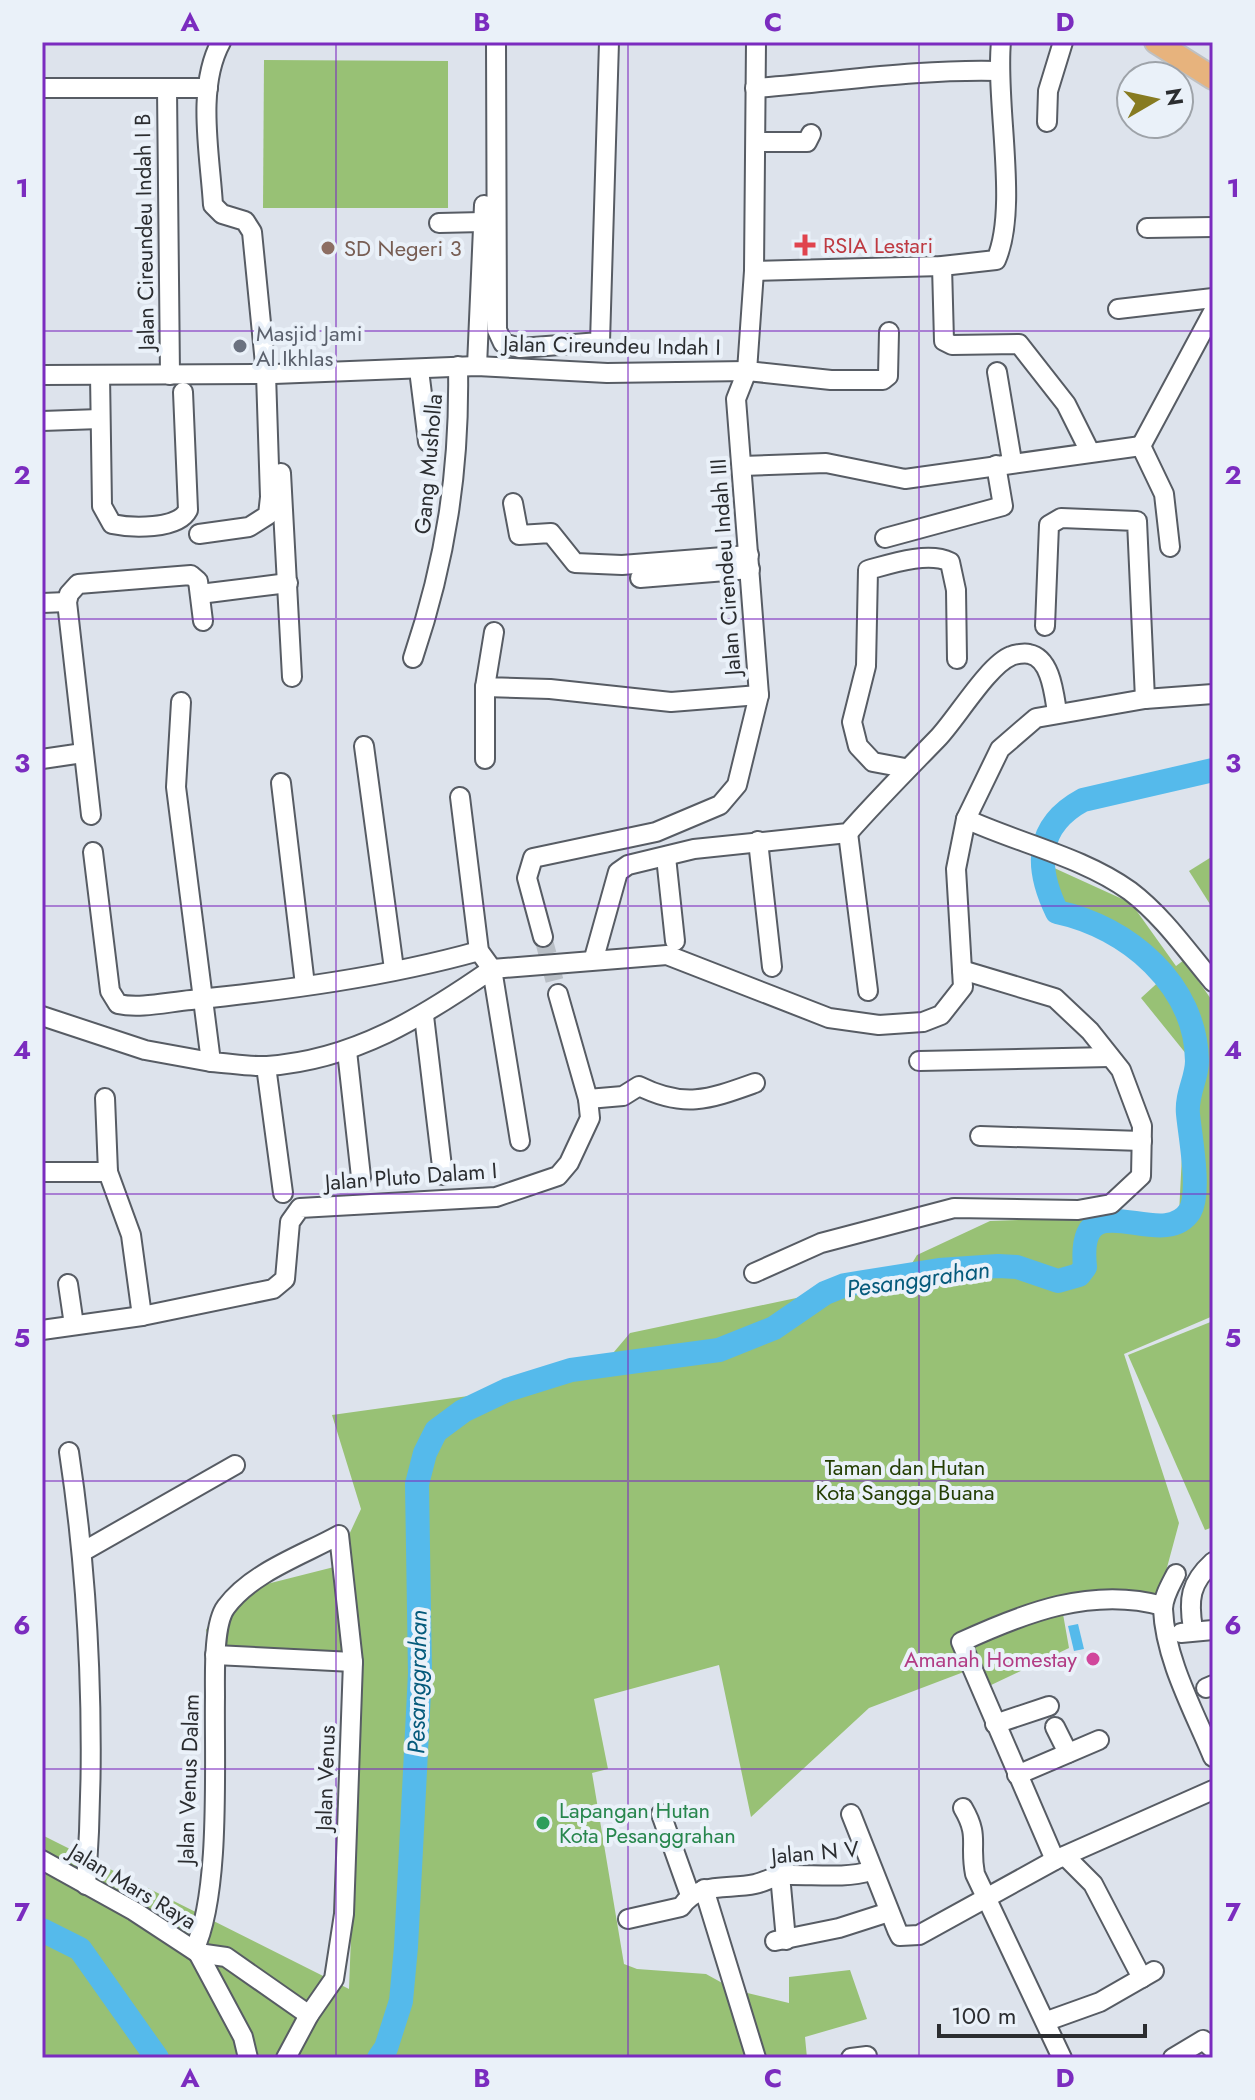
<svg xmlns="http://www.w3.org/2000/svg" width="1255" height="2100" viewBox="0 0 1255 2100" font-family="Jost,sans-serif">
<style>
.green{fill:#98c175}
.water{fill:#55baeb}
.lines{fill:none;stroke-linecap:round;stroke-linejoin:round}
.river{stroke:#55baeb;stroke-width:24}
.minor-tunnel{stroke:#b9bfc6;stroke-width:18;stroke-dasharray:18 9;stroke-linecap:butt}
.minor-casing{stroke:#575c64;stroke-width:22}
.major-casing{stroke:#bfc0c1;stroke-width:26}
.minor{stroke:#fff;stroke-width:18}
.major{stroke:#e7b37d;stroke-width:22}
.grid{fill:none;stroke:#7b2cbf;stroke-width:2;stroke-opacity:0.55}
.health-dot{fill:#e0444e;stroke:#eaf1f9;stroke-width:3}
.education-dot{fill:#8d6e63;stroke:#eaf1f9;stroke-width:3}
.worship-dot{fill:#6b7280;stroke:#eaf1f9;stroke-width:3}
.hotel-dot{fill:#d1479c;stroke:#eaf1f9;stroke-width:3}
.leisure-dot{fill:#2e9e5b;stroke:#eaf1f9;stroke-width:3}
.labels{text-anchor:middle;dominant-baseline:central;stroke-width:8;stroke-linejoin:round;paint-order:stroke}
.street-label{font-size:22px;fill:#2b2d30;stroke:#eaf1f9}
.health-label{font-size:22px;fill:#be3a42;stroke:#eaf1f9;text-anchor:start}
.education-label{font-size:22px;fill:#785e54;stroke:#eaf1f9;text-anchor:start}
.worship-label{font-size:22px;fill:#5b616d;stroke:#eaf1f9;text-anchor:start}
.park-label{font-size:22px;fill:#243e03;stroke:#eaf1f9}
.hotel-label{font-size:22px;fill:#b23c85;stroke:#eaf1f9;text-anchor:end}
.leisure-label{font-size:22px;fill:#27864d;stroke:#eaf1f9;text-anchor:start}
.water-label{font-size:24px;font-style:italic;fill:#055a7b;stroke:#eaf1f9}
.neatline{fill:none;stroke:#7b2cbf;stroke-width:3}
.grid-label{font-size:26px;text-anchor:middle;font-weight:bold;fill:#7b2cbf}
</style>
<rect width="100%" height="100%" fill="#dde3ec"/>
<g class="green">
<path d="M264,60L448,61V208H263Z"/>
<path d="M1213,856V909L1189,871Z"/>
<path d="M1041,862L1131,903L1176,966L1184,960L1213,1002V1316L1124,1354L1179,1523L1155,1612L1119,1606L1063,1614L1069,1648L989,1686L969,1670L869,1708L751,1817L719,1665L594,1699L608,1769L592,1773L624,1964L637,1969L706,1974L735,1990L789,2003V1977L850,1970L867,2019L805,2037L807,2058H42V1835L349,1989L361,1673L214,1663L206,1630L224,1595L334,1567L361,1509L332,1415L504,1391L571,1370L603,1365L630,1333L905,1275L917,1255L990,1221L1179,1214L1187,1055L1141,998L1165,976C1139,945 1097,920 1057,912L1045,887Z"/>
<path d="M1213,1321V1527L1205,1530L1128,1355Z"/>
</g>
<path class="water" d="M1078,1624L1084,1649L1074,1651L1068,1626Z"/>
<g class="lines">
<g class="river">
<path d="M42,1930L80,1949L157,2058"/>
<path d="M379,2058L386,2048L401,2001L406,1947L420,1673L417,1484L425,1453L436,1431L463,1411L507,1390L571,1370L719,1350L774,1328L825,1293L845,1285L939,1270L998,1266L1017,1267L1058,1281L1079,1275L1085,1267C1076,1176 1162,1255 1190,1211C1201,1192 1190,1136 1188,1114C1186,1094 1197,1079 1197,1061C1196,985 1128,927 1057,912C1035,867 1035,826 1083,800L1213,770"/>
</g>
<path class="minor-tunnel" d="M543,937L558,994"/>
<g class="minor-casing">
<g id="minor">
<path d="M496,42L497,330L503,343L520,348L600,342L609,42"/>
<path d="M42,88H208"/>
<path d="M755,88C836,82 917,69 998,71"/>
<path d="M167,89L170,375"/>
<path d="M1047,122L1048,91L1063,42"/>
<path d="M756,142H807L811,134"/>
<path d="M439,223L483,222"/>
<path d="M1147,228L1213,227"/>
<path d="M942,266L944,341L952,345L1019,344L1066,404L1090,452"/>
<path d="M754,271L942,266L996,260C1019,208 995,103 1001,42"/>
<path d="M1118,309L1213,298"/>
<path d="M477,366L484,205"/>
<path d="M419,370L428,442"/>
<path d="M997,372L1012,461"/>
<path d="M42,375L274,374L477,366L607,373L747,371L831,380H883L888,376L889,332"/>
<path d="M100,375L102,506L112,524C131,528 178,530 188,510L183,392"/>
<path d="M42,421L100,419"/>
<path d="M1141,446L1213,312"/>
<path d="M1141,446L1164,494L1170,547"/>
<path d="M742,466L826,463L905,479L1141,446"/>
<path d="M281,473L292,677"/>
<path d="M513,503L519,535L551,533L575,563L622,565L749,555"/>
<path d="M199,534L249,527L268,515L270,497L266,374L252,232L245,221L222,214L213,205C210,154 196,88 221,42"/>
<path d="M885,538L1003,506L996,465"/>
<path d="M640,578L750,569"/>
<path d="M200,594L288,583"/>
<path d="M42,603L67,602"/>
<path d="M1045,626L1049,525L1061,518L1137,521L1145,699"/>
<path d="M494,632L485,687L550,689L671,702L759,695"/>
<path d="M413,658C446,560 460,469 458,366"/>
<path d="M1213,694L1145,699L1036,718L1000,749L966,819C1018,843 1083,857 1130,891C1163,916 1187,951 1213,982"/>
<path d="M181,702L176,787L211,1062C229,1063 249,1067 267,1066C354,1060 423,1017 492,969L520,1141"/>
<path d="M364,746L394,969"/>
<path d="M42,759L83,753"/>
<path d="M485,759V687"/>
<path d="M905,768L873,762L858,746L852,722L866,666L868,570C890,564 928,551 950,562L956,590L957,659"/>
<path d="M281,783L305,985"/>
<path d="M460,797L479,951L492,969L667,955L829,1018L879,1025L923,1022L941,1015L963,987L956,869L966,819"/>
<path d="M91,815L67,602L69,594L78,584L191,575L198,581L203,621"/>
<path d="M848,833L868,991"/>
<path d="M758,841L772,967"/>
<path d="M93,852L110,991L118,1004C140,1009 168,1002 191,1000C287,990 386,977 479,951"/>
<path d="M666,857L675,941"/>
<path d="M543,937L527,878L533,858L656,832L720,805L737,785L759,695L736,399L747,371L754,271L756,42"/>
<path d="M594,958L618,872L628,865L694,849L848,833C877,800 907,770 937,739C955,721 988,665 1011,656C1015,654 1025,653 1029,654C1051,658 1054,694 1057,712"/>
<path d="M42,1016L145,1050L211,1062"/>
<path d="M424,1016L443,1175"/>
<path d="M347,1051L361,1177"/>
<path d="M919,1061L1110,1057"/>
<path d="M266,1066L283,1193"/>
<path d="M105,1098L108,1172L131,1235L142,1316"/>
<path d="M588,1099L623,1096L639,1086C685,1109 710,1099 755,1083"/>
<path d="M980,1136L1142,1141"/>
<path d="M42,1172H108"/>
<path d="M754,1273L821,1243L954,1208L1078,1210L1111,1204L1141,1176L1142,1126L1121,1070L1090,1031L1055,998L962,970"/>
<path d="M68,1284L74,1325"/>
<path d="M42,1330L142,1316L273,1289L285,1279L290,1222L300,1208L496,1197L558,1176L569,1163L590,1118L588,1099L558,994"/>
<path d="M69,1452C90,1590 96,1744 86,1885"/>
<path d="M84,1551L235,1465"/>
<path d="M1176,1574C1171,1584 1163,1597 1163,1609C1165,1659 1194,1711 1213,1757"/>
<path d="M1193,1629C1188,1599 1190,1583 1213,1562"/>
<path d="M1181,1633L1213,1630"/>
<path d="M215,1655L353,1662"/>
<path d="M1206,1688L1213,1685"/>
<path d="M995,1724L1049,1706"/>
<path d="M1055,1727L1068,1753"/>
<path d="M1017,1775L1099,1740"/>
<path d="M963,1808C980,1837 969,1843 975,1874L1062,2058"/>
<path d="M661,1814L690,1895"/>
<path d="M851,1814L897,1930L900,1936L919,1935L1055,1860L1213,1790"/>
<path d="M1065,1856L1093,1884L1142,1978"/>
<path d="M42,1860L134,1911L198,1953L226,1957L309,2015"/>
<path d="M1055,1860L961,1642C1024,1613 1092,1586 1163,1606"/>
<path d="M780,1875L786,1940"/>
<path d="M704,1889L756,2058"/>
<path d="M628,1919L681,1907C699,1881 727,1890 755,1884C765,1882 774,1876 784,1875C813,1874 843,1879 871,1871"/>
<path d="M775,1941L839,1928L889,1912"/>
<path d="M194,1950C221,1894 214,1763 215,1697C215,1675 213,1624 226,1607C252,1572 303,1555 339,1535L353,1662L344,1914L334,1979L309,2015L286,2058"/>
<path d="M198,1953L243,2037L248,2058"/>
<path d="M1047,2021L1100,2002L1154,1971"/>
<path d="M851,2058L867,2056"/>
<path d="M1173,2058L1203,2040L1213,2049"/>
</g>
</g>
<g class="major-casing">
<path id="major" d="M1156,42L1213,78"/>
</g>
<use href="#minor" class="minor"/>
<use href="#major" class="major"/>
</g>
<path class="grid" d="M336,42V2058M628,42V2058M919,42V2058M42,331H1213M42,619H1213M42,906H1213M42,1194H1213M42,1481H1213M42,1769H1213"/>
<path class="health-dot" d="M801 233h8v8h8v8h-8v8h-8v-8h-8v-8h8z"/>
<circle class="education-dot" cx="328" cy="248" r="8"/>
<circle class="worship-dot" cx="240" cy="346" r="8"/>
<circle class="hotel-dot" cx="1093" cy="1659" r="8"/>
<circle class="leisure-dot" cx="543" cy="1823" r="8"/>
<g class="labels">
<g class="street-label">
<text transform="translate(144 232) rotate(-91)">Jalan Cireundeu Indah I B</text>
<text transform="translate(612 345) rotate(1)">Jalan Cireundeu Indah I</text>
<text transform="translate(428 464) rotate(-85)">Gang Musholla</text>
<text transform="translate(725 567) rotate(-94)">Jalan Cirendeu Indah III</text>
<text transform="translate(411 1176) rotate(-4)">Jalan Pluto Dalam I</text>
<text transform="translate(325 1778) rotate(-88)">Jalan Venus</text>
<text transform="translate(188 1779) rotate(-88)">Jalan Venus Dalam</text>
<text transform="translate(815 1852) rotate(-5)">Jalan N V</text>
<text transform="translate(133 1886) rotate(31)">Jalan Mars Raya</text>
</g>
<g class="health-label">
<text x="823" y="245">RSIA Lestari</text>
</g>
<g class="education-label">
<text x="344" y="248">SD Negeri 3</text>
</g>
<g class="worship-label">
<text x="256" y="333">Masjid Jami<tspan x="256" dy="25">Al Ikhlas</tspan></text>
</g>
<g class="park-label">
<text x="905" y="1467">Taman dan Hutan<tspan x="905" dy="25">Kota Sangga Buana</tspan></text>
</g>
<g class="hotel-label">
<text x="1077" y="1659">Amanah Homestay</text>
</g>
<g class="leisure-label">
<text x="559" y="1810">Lapangan Hutan<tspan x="559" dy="25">Kota Pesanggrahan</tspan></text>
</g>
<g class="water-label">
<text transform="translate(918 1279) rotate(-8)">Pesanggrahan</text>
<text transform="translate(417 1682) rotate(-89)">Pesanggrahan</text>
</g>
</g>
<rect width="1255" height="2100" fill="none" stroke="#eaf1f9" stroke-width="88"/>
<g transform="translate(1155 100) rotate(81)"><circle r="38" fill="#eaf1f9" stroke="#9ea3a9" stroke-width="2"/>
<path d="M0-6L14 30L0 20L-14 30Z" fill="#877b21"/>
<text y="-12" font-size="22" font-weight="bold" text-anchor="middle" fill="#2b2d30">N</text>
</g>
<path d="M939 2024v12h206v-12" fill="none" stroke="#2b2d30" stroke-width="4"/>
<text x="951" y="2024" font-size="24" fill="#2b2d30" stroke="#eaf1f9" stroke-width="6" paint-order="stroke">100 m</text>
<rect x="44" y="44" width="1167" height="2012" class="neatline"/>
<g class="grid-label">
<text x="190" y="31">A</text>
<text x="482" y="31">B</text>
<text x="773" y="31">C</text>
<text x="1065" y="31">D</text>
<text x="22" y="197">1</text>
<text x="1233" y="197">1</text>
<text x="22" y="484">2</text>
<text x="1233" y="484">2</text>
<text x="22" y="772">3</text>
<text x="1233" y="772">3</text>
<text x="22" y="1059">4</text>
<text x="1233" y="1059">4</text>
<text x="22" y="1347">5</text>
<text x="1233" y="1347">5</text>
<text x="22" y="1634">6</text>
<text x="1233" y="1634">6</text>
<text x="22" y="1921">7</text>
<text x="1233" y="1921">7</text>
<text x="190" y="2087">A</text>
<text x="482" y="2087">B</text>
<text x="773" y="2087">C</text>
<text x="1065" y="2087">D</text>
</g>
</svg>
